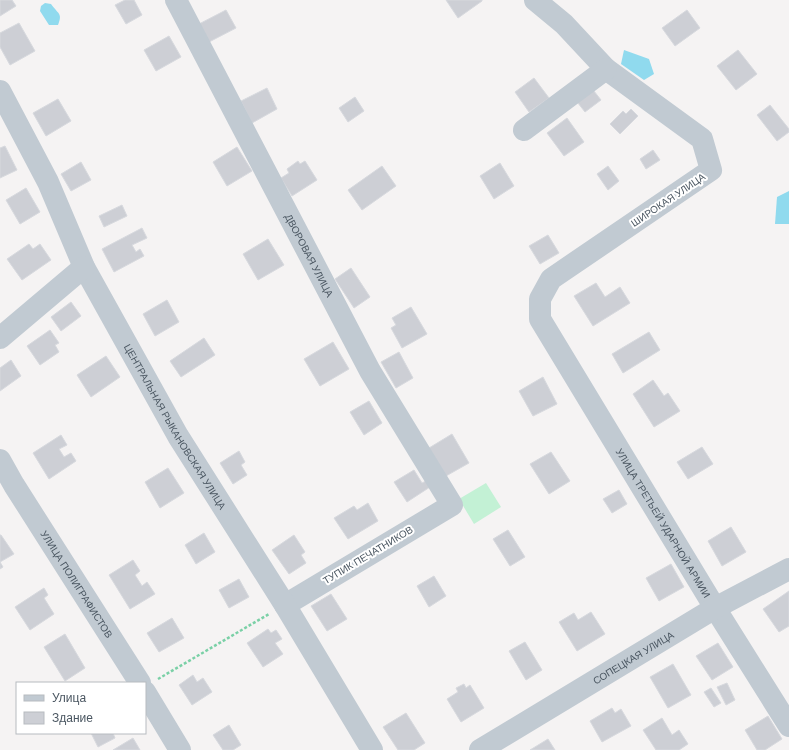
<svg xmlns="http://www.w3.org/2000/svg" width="789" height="750" viewBox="0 0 789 750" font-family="Helvetica,sans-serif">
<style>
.green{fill:#c3f1d5}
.water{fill:#90daee}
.building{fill:#cdcfd5;stroke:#d7d9de}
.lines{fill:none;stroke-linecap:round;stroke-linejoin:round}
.path{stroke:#7ad0a6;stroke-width:2.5;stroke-dasharray:3 2;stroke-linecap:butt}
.minor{stroke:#c1cad2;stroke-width:22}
.labels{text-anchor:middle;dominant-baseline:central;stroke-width:4;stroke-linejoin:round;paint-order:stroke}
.street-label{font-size:10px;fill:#4a5661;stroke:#fff}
</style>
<rect width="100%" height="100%" fill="#f5f3f3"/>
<path class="green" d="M486,483L501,507L474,524L459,499Z"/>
<g class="water">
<path d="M45,3L51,4C58,14 63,13 58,25H49L40,11L41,6Z"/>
<path d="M624,50L649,59L654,74L644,80L621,64Z"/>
<path d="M789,191V224H775L777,197Z"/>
</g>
<g class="building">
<path d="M0,0H12L16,6L0,16Z"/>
<path d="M125,0H134L142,15L126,24L115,5Z"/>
<path d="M446,0H482V1L458,18Z"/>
<path d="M226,10L236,28L209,42L199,24Z"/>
<path d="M687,10L700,28L675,46L662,28Z"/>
<path d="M19,23L35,51L10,65L0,47V33Z"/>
<path d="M169,36L181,57L156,71L144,50Z"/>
<path d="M738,50L757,74L736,90L717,66Z"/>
<path d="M534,78L549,98L529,112L515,92Z"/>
<path d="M590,86L601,100L585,112L574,98Z"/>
<path d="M267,88L277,109L252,123L241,101Z"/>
<path d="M355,97L364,111L348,122L339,108Z"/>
<path d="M58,99L71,121L46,136L33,113Z"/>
<path d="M770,105L789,129V132L777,141L757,115Z"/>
<path d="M631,109L638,116L620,134L610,124L623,111L626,114Z"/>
<path d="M567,118L584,142L564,156L547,133Z"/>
<path d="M5,146L17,170L0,178V148Z"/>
<path d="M237,147L252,171L227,186L213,162Z"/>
<path d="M653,150L660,160L646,169L640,159Z"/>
<path d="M298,161L300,164L305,161L317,180L292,196L281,178L289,173L287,169Z"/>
<path d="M81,162L91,180L71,191L61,174Z"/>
<path d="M500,163L514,186L494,199L480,176Z"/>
<path d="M382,166L396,186L362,210L348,190Z"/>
<path d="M608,166L619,181L608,190L597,174Z"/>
<path d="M26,188L40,212L20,224L6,200Z"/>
<path d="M122,205L127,216L104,227L99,216Z"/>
<path d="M142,228L147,238L132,245L136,252L140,249L144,256L114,272L102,249Z"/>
<path d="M548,235L559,253L540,264L529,246Z"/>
<path d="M268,239L284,265L258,280L243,254Z"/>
<path d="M29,244L33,249L40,244L51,260L22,280L7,259Z"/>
<path d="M351,268L370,297L354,308L335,279Z"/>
<path d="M596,283L605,297L620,287L630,303L593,326L574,296Z"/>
<path d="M167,300L179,322L155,336L143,314Z"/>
<path d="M71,302L81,316L61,331L51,317Z"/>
<path d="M411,307L427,334L402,348L391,328L396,325L392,318Z"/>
<path d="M50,330L59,343L55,345L59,352L40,365L27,346Z"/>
<path d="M649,332L660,350L623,373L612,354Z"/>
<path d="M204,338L215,355L181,377L170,361Z"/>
<path d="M333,342L349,369L320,386L304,359Z"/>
<path d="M399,352L413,378L396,388L381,362Z"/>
<path d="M106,356L120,377L91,397L77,375Z"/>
<path d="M11,360L21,376L0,391V368Z"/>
<path d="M543,377L557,404L533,416L519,391Z"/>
<path d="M653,380L664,396L668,393L680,411L654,427L633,394Z"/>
<path d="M369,401L382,423L364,435L350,412Z"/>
<path d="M452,434L469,463L446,476L429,448Z"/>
<path d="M61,435L67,445L59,449L64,457L71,453L76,461L49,479L33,453Z"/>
<path d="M702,447L713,464L688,479L677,462Z"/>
<path d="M239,451L245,462L241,465L247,475L233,484L220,463Z"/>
<path d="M551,452L570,481L549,494L530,464Z"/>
<path d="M168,468L184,493L160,508L145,482Z"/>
<path d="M414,470L422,483L426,481L430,487L407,502L394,482Z"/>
<path d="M619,490L627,504L612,513L603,499Z"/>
<path d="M368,503L378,521L348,539L334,518L354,506L357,510Z"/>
<path d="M731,527L746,552L722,566L708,541Z"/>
<path d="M508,530L525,557L510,566L493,539Z"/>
<path d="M204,533L215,552L196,564L185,545Z"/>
<path d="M0,535H1L14,554L0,562L3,567L0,569Z"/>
<path d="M294,535L305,552L301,555L306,563L289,574L272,550Z"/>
<path d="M133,560L140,571L135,575L142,586L147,582L155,594L130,609L109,575Z"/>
<path d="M671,564L684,587L659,601L646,578Z"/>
<path d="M434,576L446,596L429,607L417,586Z"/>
<path d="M239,579L249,597L229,608L219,590Z"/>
<path d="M44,588L48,595L44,598L54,614L30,630L15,607Z"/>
<path d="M789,591V626L779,632L763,609Z"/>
<path d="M331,594L347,619L327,631L311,606Z"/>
<path d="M591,612L605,634L577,651L559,622L574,613L578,620Z"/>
<path d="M172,618L184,638L159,652L147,633Z"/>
<path d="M268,629L271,633L276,630L282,639L275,643L283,654L263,667L247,643Z"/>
<path d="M65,634L85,668L65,681L44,647Z"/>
<path d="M525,642L542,670L526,680L509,651Z"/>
<path d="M718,643L733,667L712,680L696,656Z"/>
<path d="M673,664L691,695L668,708L650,677Z"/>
<path d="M193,675L197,682L203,678L212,692L192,705L179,685Z"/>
<path d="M727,683L735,700L726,705L717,687Z"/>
<path d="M464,684L466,688L470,685L484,708L461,722L447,699L458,692L456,688Z"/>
<path d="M711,688L721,703L714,707L704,692Z"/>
<path d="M612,708L615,713L621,709L631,726L602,742L590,721Z"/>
<path d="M406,713L425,743L414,750H398L383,727Z"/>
<path d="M768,716L782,739L765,750H757L745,730Z"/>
<path d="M662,718L672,735L679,730L688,744L679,750H656L643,730Z"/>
<path d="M229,725L241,745L233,750H223L213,735Z"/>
<path d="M91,733H113L115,738L98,747Z"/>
<path d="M133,738L140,750H113Z"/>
<path d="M548,739L555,750H530Z"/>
</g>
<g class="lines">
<path class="path" d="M158,679L269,614"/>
<g class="minor">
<path id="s1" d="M176,0L370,371L452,505L285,605"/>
<path id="s2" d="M535,0L564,24L606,69L702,139L711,170L551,279L540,299V319L715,608L789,726"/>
<path id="s3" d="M0,91L48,182L84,267L178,436L285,605L372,750"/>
<path d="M524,130L606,69"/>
<path d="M0,338L84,267"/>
<path id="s4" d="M0,460L14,485L140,683"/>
<path d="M145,692L180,750"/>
<path id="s5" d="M480,750L715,608L789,569"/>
</g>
</g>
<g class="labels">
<g class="street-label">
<text transform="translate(668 200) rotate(-34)">ШИРОКАЯ УЛИЦА</text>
<text stroke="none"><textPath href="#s1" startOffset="288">ДВОРОВАЯ УЛИЦА</textPath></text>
<text stroke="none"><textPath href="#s3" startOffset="379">ЦЕНТРАЛЬНАЯ РЫКАНОВСКАЯ УЛИЦА</textPath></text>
<text stroke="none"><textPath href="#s2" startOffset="725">УЛИЦА ТРЕТЬЕЙ УДАРНОЙ АРМИИ</textPath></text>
<text transform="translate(368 555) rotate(-31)">ТУПИК ПЕЧАТНИКОВ</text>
<text stroke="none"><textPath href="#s4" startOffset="146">УЛИЦА ПОЛИГРАФИСТОВ</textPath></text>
<text stroke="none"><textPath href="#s5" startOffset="179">СОПЕЦКАЯ УЛИЦА</textPath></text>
</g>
</g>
<rect x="16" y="682" width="130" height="52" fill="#ffffff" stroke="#b7bbc0"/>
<rect x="24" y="695" width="20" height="6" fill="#c1cad2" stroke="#b7bbc0"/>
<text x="52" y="702" font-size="12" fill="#4a5661">Улица</text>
<rect x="24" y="712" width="20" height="12" fill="#cdcfd5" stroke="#b7bbc0"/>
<text x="52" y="722" font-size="12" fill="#4a5661">Здание</text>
</svg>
